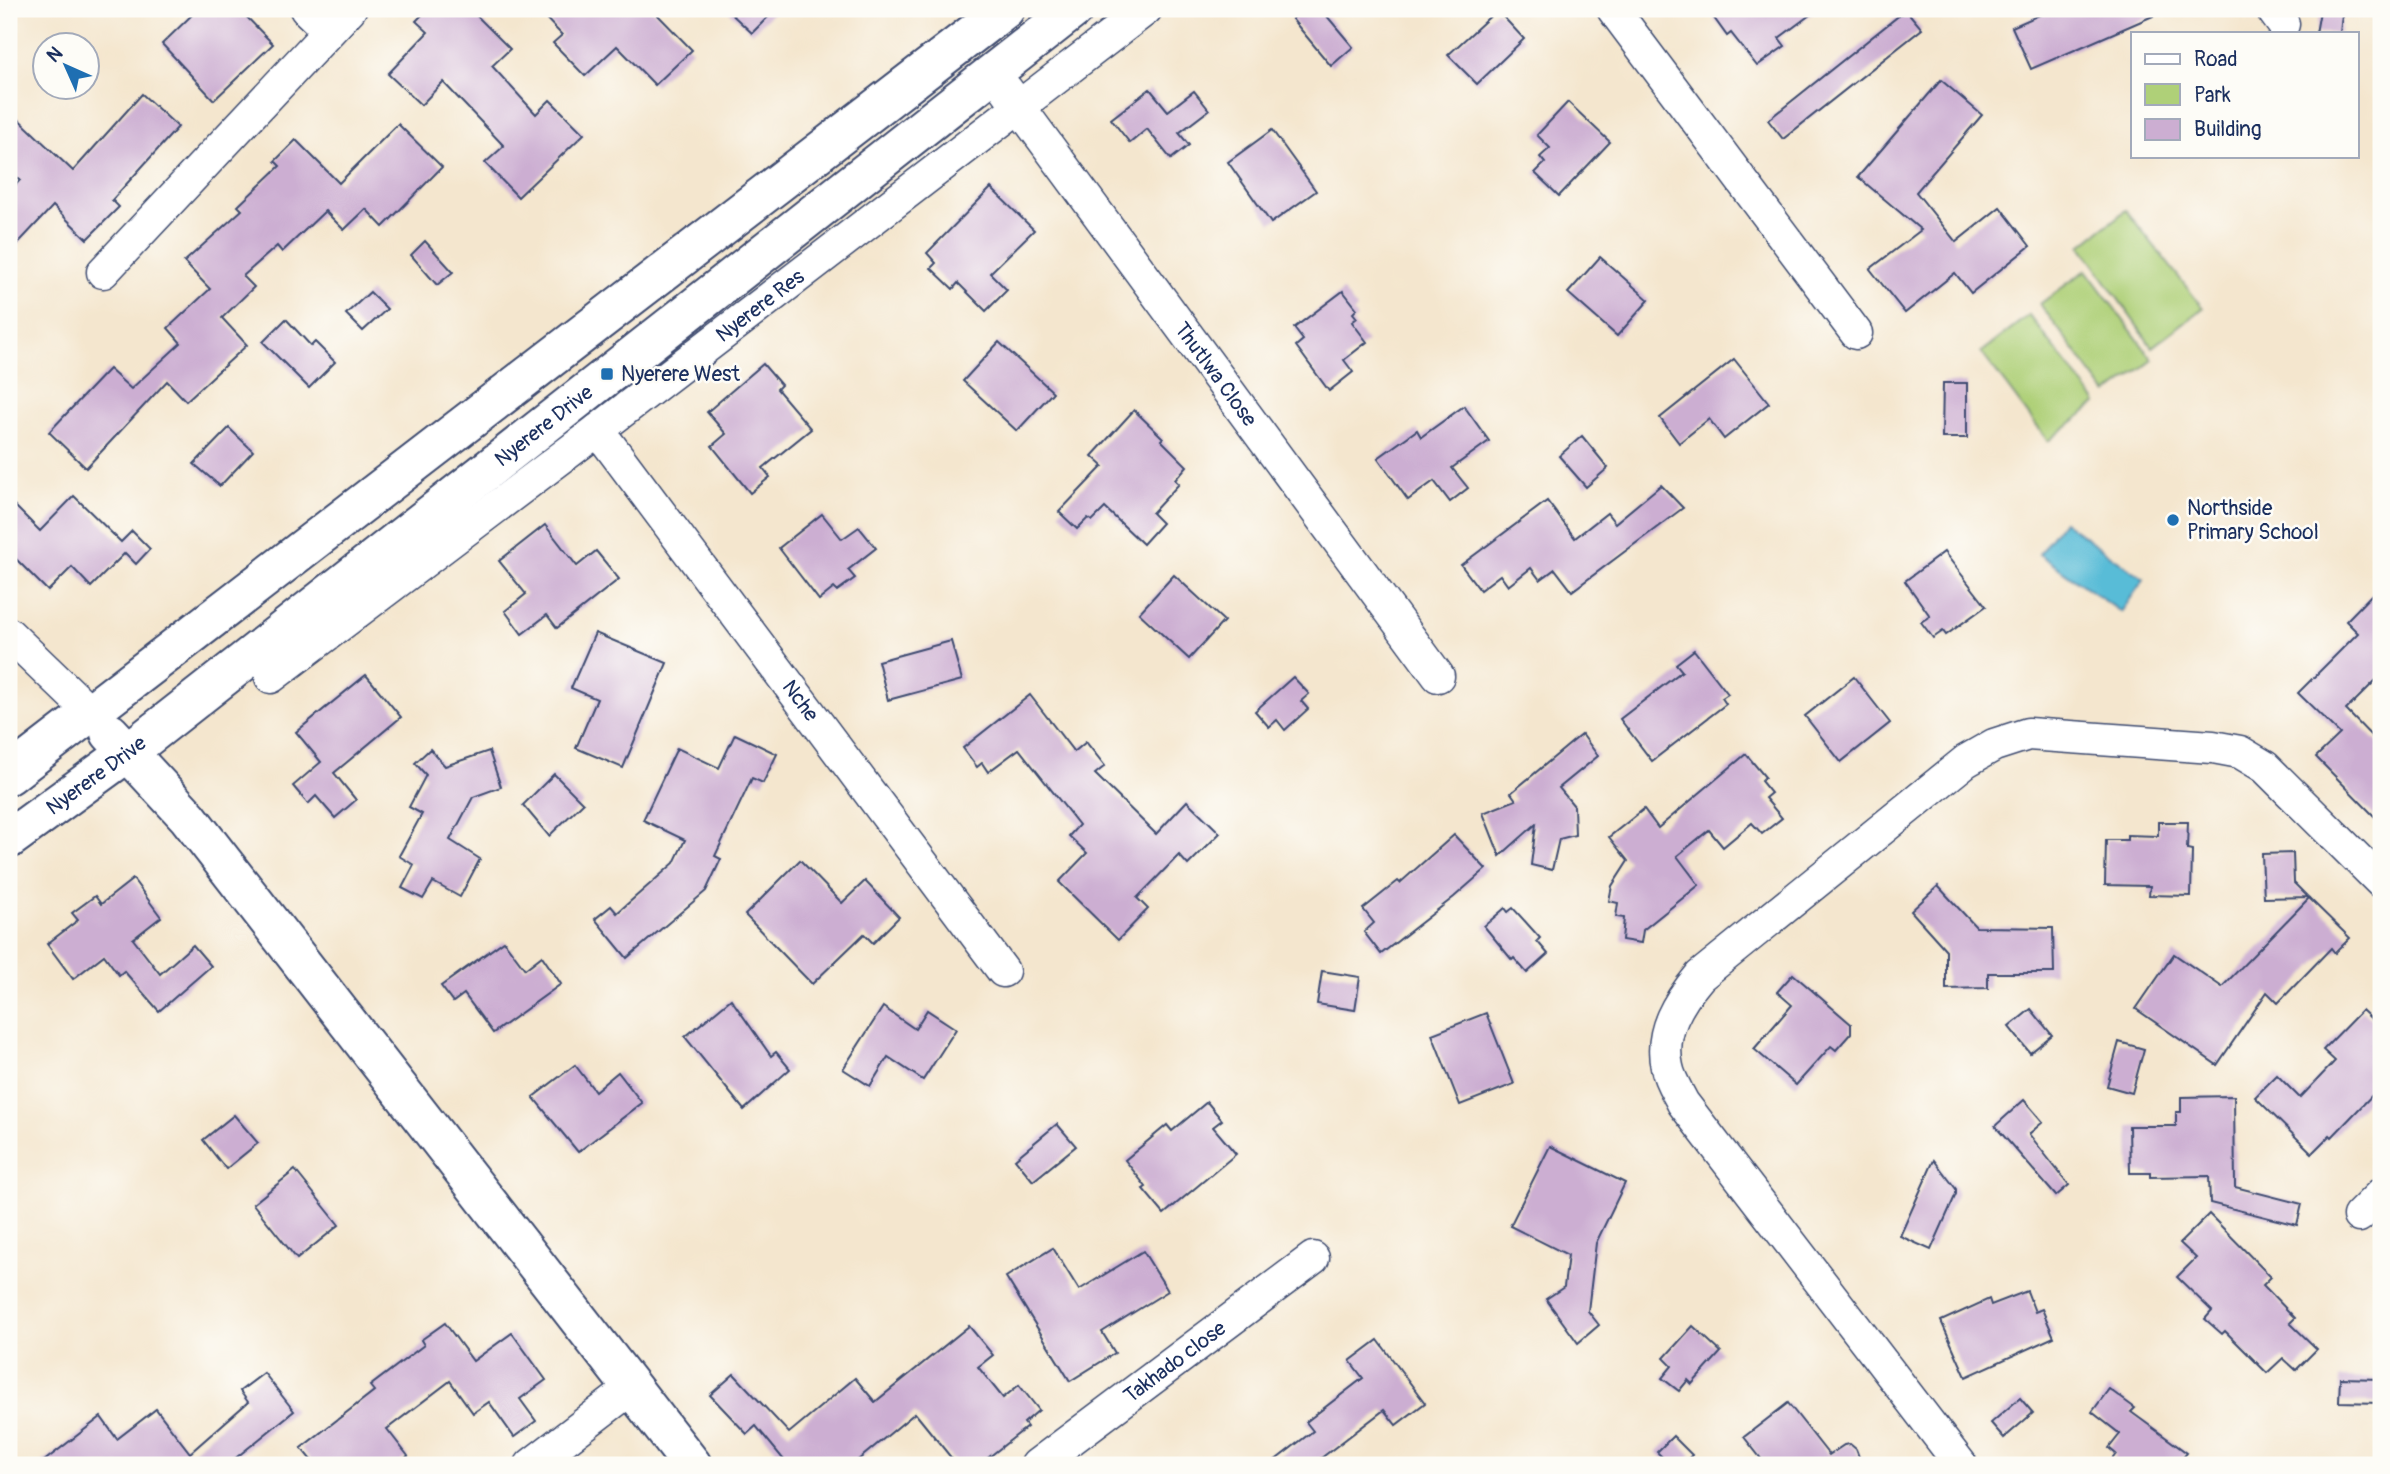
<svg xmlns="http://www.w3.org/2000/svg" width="2390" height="1474" viewBox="0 0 2390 1474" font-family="Pangolin,sans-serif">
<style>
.green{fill:#afd078;stroke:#65806b;stroke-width:2}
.water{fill:#58bcd7;stroke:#3a769a;stroke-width:2}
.building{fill:#ccaed2}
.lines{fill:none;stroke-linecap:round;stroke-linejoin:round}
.street-casing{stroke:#3c4a6f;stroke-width:35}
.secondary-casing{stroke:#3c4a6f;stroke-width:42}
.street{stroke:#fff;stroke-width:32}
.secondary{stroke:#fff;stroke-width:38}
.poi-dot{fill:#1f6fb2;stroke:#fdfcf7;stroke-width:2.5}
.labels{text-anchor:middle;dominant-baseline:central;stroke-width:5;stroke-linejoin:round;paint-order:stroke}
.street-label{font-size:21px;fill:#1b2f5e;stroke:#fdfcf7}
.poi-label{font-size:21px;fill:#1b2f5e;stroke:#fdfcf7;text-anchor:start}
</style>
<rect width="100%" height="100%" fill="#fdfcf7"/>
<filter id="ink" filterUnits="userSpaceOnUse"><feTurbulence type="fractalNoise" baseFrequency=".0143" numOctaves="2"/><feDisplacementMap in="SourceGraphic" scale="14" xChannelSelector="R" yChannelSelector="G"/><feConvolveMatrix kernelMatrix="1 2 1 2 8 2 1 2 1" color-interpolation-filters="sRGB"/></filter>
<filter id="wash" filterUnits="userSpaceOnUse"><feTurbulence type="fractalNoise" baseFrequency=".00686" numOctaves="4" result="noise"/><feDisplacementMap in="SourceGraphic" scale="28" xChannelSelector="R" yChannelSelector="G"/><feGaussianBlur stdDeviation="1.57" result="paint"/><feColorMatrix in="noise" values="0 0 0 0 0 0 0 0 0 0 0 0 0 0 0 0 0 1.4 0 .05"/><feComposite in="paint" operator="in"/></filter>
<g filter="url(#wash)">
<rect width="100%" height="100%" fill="#f4e6ce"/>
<g class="green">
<path d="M2126,210L2203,308L2152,347L2081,246Z"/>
<path d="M2086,270L2153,360L2107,394L2040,304Z"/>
<path d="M2029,315L2097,403L2048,441L1981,352Z"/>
</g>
<path class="water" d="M2063,521L2144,579L2121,612L2039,554Z"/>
<g id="blocks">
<g class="building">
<path d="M198,9H239L273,44L214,100L162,44Z"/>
<path d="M428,9H470L510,49L492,66L536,114L550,100L584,134L518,197L485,163L504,146L443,82L421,105L388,74L428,32L416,21Z"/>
<path d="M537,9H652L692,50L655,85L617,46L585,76L553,43L562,35Z"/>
<path d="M726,9H776L752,33Z"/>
<path d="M1303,9H1321L1353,47L1331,66L1292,19Z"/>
<path d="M1727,9H1818L1779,38L1785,46L1757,66L1731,33L1727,36L1714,18Z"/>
<path d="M2053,9H2169L2031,69L2012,27Z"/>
<path d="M1497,10L1524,39L1477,84L1448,55Z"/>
<path d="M1906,10L1922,29L1783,139L1768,120Z"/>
<path d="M2320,11L2342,14L2340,33H2316Z"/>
<path d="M1941,80L1982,115L1916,192L1956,242L2000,207L2030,246L1971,293L1955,273L1905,313L1870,269L1921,230L1858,177Z"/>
<path d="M1150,89L1168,111L1194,91L1209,110L1179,133L1189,145L1171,159L1147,129L1130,143L1111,119Z"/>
<path d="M142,94L178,127L112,200L119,207L87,239L53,206L9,253V192L20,180L9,170V110L73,171Z"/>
<path d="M1568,102L1610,142L1559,196L1535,173L1545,163L1540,157L1550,148L1537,135Z"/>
<path d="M398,124L442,167L383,227L366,209L344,230L325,211L282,252L277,246L243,276L254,287L222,318L247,345L186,401L167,381L86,468L49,432L109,369L131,389L181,343L168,328L210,289L184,262L242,210L238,206L280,166L275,161L296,140L339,183Z"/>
<path d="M1272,130L1316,191L1271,223L1228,162Z"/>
<path d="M991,188L1034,230L990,273L1007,290L986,311L958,283L953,289L931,268L936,263L927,253Z"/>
<path d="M425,241L453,272L437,285L411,255Z"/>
<path d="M1600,257L1649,300L1617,336L1568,293Z"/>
<path d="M1343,291L1357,309L1353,313L1357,318L1352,322L1367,342L1344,360L1353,372L1329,391L1296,346L1303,340L1294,328Z"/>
<path d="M370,292L387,309L363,331L346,314Z"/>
<path d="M286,319L311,346L315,342L335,362L309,388L263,342Z"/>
<path d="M999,342L1053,392L1017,431L963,381Z"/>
<path d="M1734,359L1769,403L1724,439L1709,419L1679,443L1660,418Z"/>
<path d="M763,364L781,385L777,389L811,429L763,468L770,477L750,493L712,446L726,434L707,412Z"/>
<path d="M1943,383H1967V438H1942Z"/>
<path d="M1464,406L1489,441L1452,468L1468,488L1450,502L1434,481L1408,500L1378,458L1417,430L1421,437Z"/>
<path d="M1134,410L1163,438L1161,440L1187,466L1175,480L1179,484L1152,513L1162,523L1143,544L1105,508L1092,521L1088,518L1077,529L1059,512L1103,466L1092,456Z"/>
<path d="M229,428L253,451L220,486L194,464Z"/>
<path d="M1582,436L1608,468L1586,487L1559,456Z"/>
<path d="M1661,485L1683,508L1572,591L1555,569L1540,580L1531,568L1508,586L1500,575L1480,590L1461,565L1547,501L1575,538L1607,513L1615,523Z"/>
<path d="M74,496L121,542L132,531L150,549L136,564L125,553L91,587L72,567L48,591L9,552V500L40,531Z"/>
<path d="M822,514L842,539L859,527L876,548L848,570L855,578L837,591L834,588L819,600L779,548Z"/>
<path d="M545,525L577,566L596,551L619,579L557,628L547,615L522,634L505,611L526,594L499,561Z"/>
<path d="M1944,552L1986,606L1946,635L1943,631L1933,638L1921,622L1930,616L1905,581Z"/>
<path d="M1174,575L1224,621L1189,659L1139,613Z"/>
<path d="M2381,585V675L2346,710L2381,746V823L2316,757L2340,734L2298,693L2358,633L2346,621Z"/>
<path d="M595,633L667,663L623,768L576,748L597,699L571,688Z"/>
<path d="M951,641L962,680L888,700L878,661Z"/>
<path d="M1694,650L1728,694L1722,698L1726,704L1652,761L1620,719L1682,671L1676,664Z"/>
<path d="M366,675L401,717L334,773L356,800L335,818L316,796L308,804L293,786L321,762L296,732Z"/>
<path d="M1293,677L1309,694L1301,701L1308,709L1285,730L1277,720L1269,727L1255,711Z"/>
<path d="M1854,677L1890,723L1841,762L1805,716Z"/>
<path d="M1030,695L1074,752L1086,742L1105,766L1095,774L1156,834L1187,801L1220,833L1188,865L1179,855L1137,898L1148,909L1118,940L1059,882L1087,853L1069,836L1079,825L1019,749L988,772L982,763L977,767L963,748Z"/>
<path d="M735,734L777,754L763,783L752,778L715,856L721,859L706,891L627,958L595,919L611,906L617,913L674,863L685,840L643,820L677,748L719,768Z"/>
<path d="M1582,734L1598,756L1559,788L1574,806L1575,835L1559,839L1552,870L1531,865L1536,824L1500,856L1483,813L1516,800L1511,793Z"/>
<path d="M430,749L445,766L489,751L501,787L473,797L450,840L480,859L460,897L433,882L423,899L402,888L414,865L399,856L422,814L409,807L426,775L415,763Z"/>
<path d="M1746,754L1765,777L1761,781L1771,793L1765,798L1782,818L1762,834L1752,823L1723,847L1709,830L1677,856L1699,885L1643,930L1641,943L1622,940L1624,918L1616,917L1618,903L1609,901L1612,886L1628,861L1609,837L1644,809L1658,828Z"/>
<path d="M554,774L583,803L549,836L523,805Z"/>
<path d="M2158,822H2188L2187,849L2192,850L2191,896L2149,895L2150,886L2105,885L2106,840H2127V835L2158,836Z"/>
<path d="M1454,835L1486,869L1454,897L1381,954L1364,932L1374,923L1363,909L1398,881L1400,883Z"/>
<path d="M2293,853L2294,883L2308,897L2264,898L2262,854Z"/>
<path d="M800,860L842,903L865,881L899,917L873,943L864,934L812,984L745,915Z"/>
<path d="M133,879L161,917L133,939L160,974L193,945L211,966L159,1011L124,971L119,975L104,955L73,979L47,944L78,920L72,913L95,896L101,904Z"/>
<path d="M1938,886L1976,927L2053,928L2054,973H1988V988L1946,989V950L1911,911Z"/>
<path d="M2309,898L2350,938L2335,953L2331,948L2278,1003L2267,992L2217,1065L2136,1009L2174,954L2222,987Z"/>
<path d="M1505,908L1508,912L1513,908L1540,938L1537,941L1548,954L1527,973L1514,958L1512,960L1484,926Z"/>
<path d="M504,941L525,969L542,956L561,984L493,1033L464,994L453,1002L441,986Z"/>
<path d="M1322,971L1360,977L1355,1010L1317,1004Z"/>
<path d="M1793,974L1851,1024V1033L1836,1050L1831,1046L1796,1085L1754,1049L1792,1005L1777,992Z"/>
<path d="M731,999L771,1056L776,1052L790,1069L744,1110L685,1037Z"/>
<path d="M883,1007L915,1029L927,1010L956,1029L923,1080L888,1057L870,1086L843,1069Z"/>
<path d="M2031,1009L2052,1035L2030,1053L2009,1027Z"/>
<path d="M2362,1010L2381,1028V1086L2332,1137L2330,1135L2312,1153L2255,1097L2277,1075L2300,1098L2335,1061L2323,1050Z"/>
<path d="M1486,1013L1514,1084L1460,1105L1432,1034Z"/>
<path d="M2119,1042L2144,1049L2132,1093L2107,1086Z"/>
<path d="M575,1065L595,1091L618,1072L642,1103L578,1152L533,1097Z"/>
<path d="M2234,1096L2235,1187L2302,1204L2297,1225L2210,1203L2209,1176L2150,1177V1173H2130L2129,1126H2176V1112H2181V1097Z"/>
<path d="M2024,1100L2043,1122L2029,1134L2069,1185L2056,1196L1995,1126Z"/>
<path d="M1207,1102L1222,1120L1213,1127L1236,1154L1164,1214L1143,1189L1146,1187L1125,1160L1167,1125L1172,1131Z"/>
<path d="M234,1115L258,1143L226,1169L203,1140Z"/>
<path d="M1057,1124L1076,1146L1033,1181L1015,1159Z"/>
<path d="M1550,1146L1625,1183L1596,1243L1588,1311L1599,1325L1578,1343L1546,1299L1564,1287L1568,1255L1510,1226Z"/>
<path d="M1934,1160L1956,1189V1194L1931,1250L1900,1236Z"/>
<path d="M295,1170L339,1225L297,1259L253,1204Z"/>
<path d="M2209,1214L2271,1277L2263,1285L2295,1318L2290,1323L2317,1349L2296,1370L2283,1358L2267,1373L2225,1331L2222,1334L2205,1319L2212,1311L2177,1277L2196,1258L2180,1243Z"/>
<path d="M1053,1248L1079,1290L1143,1251L1168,1291L1102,1332L1115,1353L1070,1381L1006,1277Z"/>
<path d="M2027,1291L2035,1312L2042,1309L2054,1337L1966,1377L1941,1321L1989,1299L1991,1305Z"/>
<path d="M445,1323L473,1361L512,1333L546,1380L520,1399L536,1421L514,1437L489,1402L473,1413L450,1381L387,1429L408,1456L397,1465H315L301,1448L374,1391L370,1386L424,1345L421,1340Z"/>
<path d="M969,1326L993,1355L978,1367L1003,1398L1019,1385L1039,1410L1024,1423L1027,1427L979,1465H957L915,1413L852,1465H788L756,1426L747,1434L710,1395L734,1374L789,1433L855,1378L875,1402Z"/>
<path d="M1693,1326L1721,1352L1692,1384L1688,1380L1679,1391L1662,1378L1672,1366L1664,1358Z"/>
<path d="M1378,1340L1425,1403L1396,1425L1384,1410L1312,1465H1269L1313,1431L1306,1422L1363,1378L1350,1361Z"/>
<path d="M264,1373L294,1411L227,1465H39L101,1417L117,1439L156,1409L190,1453L248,1402L240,1391Z"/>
<path d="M2340,1378L2381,1379V1403L2339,1402Z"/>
<path d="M2109,1389L2135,1408L2131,1412L2187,1453L2177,1465H2108L2116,1454L2109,1448L2120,1434L2092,1412Z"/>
<path d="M2020,1398L2033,1413L2004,1438L1991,1423Z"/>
<path d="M1788,1403L1829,1455L1844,1445L1850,1444L1856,1449L1862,1465H1766L1744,1437Z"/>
<path d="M1673,1436L1692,1455L1682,1465H1670L1657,1452Z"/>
</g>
</g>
</g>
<g filter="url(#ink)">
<use href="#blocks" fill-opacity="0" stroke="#3c4a6f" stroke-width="2"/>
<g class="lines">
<g class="street-casing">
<g id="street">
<path d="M306,9L328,30"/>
<path d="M1613,9L1856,333"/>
<path d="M2272,9L2283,24"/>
<path id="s1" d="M1006,89L1438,676"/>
<path d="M103,272L350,9"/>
<path id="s2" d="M598,430L1003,971"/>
<path d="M9,634L90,712"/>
<path id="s3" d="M271,677L598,430L1146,9"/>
<path d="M2359,1216L2381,1194"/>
<path d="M531,1465L633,1387"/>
<path id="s4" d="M1037,1465L1313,1258"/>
<path d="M1961,1465L1683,1103C1677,1091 1669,1079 1667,1067C1659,1032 1678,1002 1700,976L1966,761L1994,745L2028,734L2213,747L2240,752L2265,767L2381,882"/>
</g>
</g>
<g class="secondary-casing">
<g id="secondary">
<path d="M110,733L188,817L692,1465"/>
<path d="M9,775L1005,9"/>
<path id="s5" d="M9,839L127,753L1074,9"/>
</g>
</g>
<use href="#street" class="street"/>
<use href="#secondary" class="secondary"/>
</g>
</g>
<g class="poi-dot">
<rect x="600" y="367" width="14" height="14" rx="3.5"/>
<circle cx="2173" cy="520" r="7"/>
</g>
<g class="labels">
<g class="street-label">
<text stroke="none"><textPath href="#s3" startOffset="614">Nyerere Res</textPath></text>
<text stroke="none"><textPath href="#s1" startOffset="354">Thutlwa Close</textPath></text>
<text stroke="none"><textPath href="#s5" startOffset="676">Nyerere Drive</textPath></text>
<text stroke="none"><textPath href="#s2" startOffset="338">Nche</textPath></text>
<text stroke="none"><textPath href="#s5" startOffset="108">Nyerere Drive</textPath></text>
<text stroke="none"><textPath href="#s4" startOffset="172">Takhado close</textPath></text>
</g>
<g class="poi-label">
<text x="621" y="374">Nyerere West</text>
<text x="2187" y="508">Northside<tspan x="2187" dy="24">Primary School</tspan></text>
</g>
</g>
<rect width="2390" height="1474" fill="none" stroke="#fdfcf7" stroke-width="35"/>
<rect x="2131" y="32" width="228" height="126" fill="#fdfcf7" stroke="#a3aaba" stroke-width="2"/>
<rect x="2145" y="54" width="35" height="10" fill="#ffffff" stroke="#a3aaba" stroke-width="2"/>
<text x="2194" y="66" font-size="21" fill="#1b2f5e">Road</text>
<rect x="2145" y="84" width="35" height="21" fill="#afd078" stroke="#a3aaba" stroke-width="2"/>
<text x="2194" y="102" font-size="21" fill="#1b2f5e">Park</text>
<rect x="2145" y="119" width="35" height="21" fill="#ccaed2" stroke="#a3aaba" stroke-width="2"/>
<text x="2194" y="136" font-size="21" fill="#1b2f5e">Building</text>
<g transform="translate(66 66) rotate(315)"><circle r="33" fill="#fdfcf7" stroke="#a3aaba" stroke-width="2"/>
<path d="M0-5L12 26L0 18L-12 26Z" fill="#1f6fb2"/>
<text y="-10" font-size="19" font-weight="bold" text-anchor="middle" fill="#1b2f5e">N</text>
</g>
</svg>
